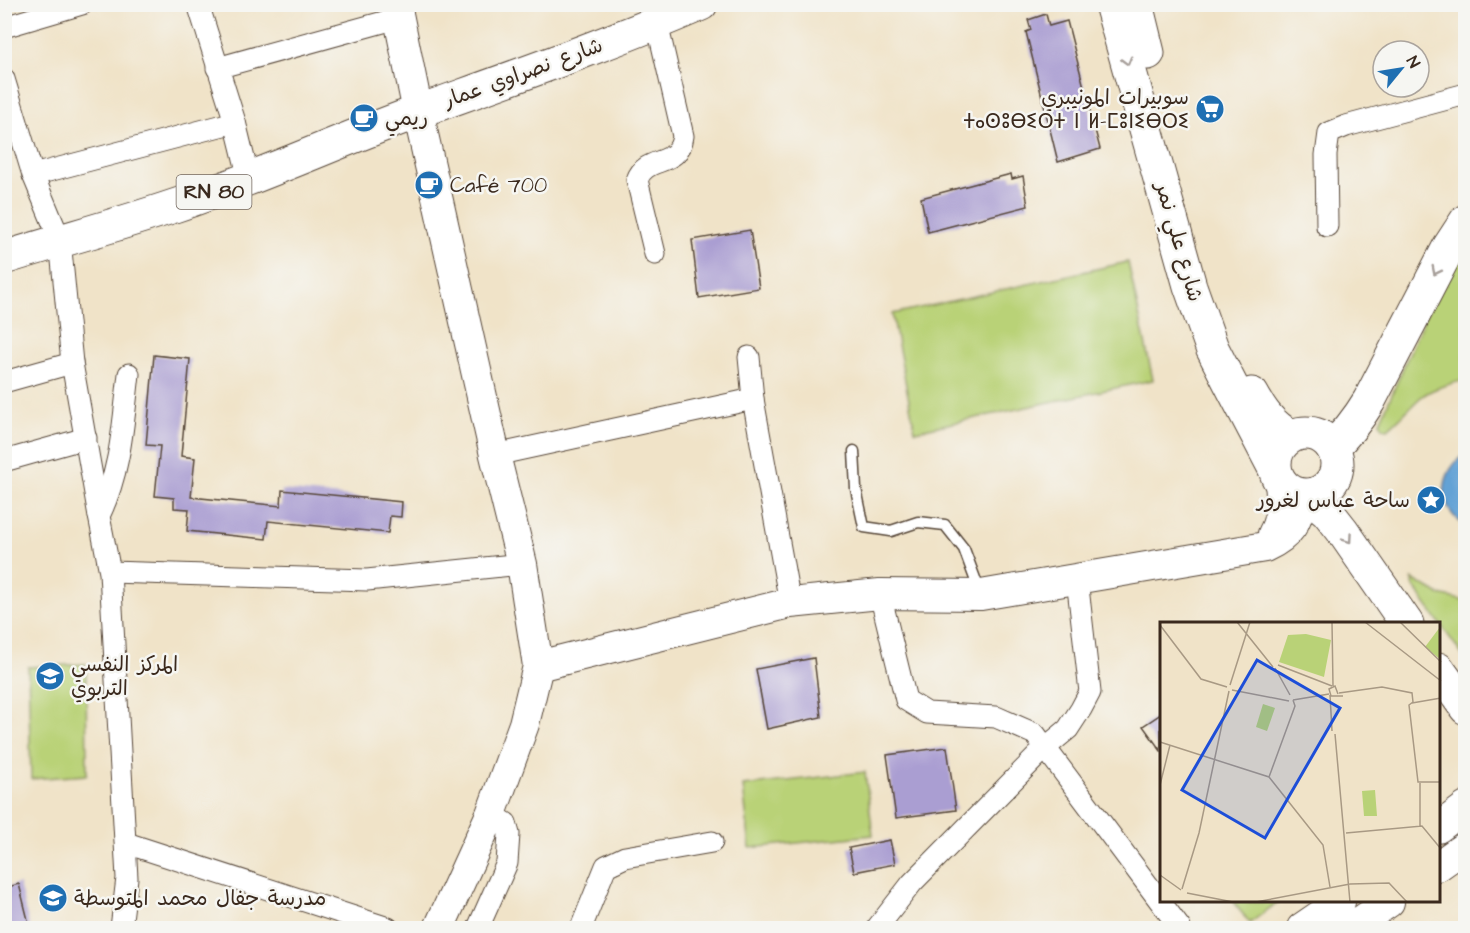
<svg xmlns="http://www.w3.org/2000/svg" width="1470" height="933" viewBox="0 0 1470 933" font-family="'Architects Daughter','Playpen Sans Arabic','Noto Sans Tifinagh',sans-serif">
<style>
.green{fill:#b9d277;stroke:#7a7e4a;stroke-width:1.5}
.water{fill:#64a2d5;stroke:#50667a;stroke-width:1.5}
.building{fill:#aa9ed2}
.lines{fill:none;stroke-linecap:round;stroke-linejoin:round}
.lane-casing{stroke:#564638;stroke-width:13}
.street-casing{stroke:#564638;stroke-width:23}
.secondary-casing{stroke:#564638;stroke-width:32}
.primary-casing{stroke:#564638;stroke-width:35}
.lane{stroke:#fff;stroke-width:10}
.street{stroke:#fff;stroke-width:21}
.secondary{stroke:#fff;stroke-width:30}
.primary{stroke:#fff;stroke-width:33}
.oneway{stroke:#a79f9a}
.labels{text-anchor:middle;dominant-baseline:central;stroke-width:5;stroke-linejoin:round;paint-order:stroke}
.shield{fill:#f6f6f2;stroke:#73675e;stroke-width:1.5}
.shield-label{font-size:20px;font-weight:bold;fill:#3b2a1e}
.street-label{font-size:21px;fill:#3b2a1e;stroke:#f6f6f2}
.poi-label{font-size:21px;fill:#3b2a1e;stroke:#f6f6f2;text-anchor:start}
.inset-road{fill:none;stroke:#a89984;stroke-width:1.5}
.view{fill:#1d4ed8;fill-opacity:0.15;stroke:#1d4ed8;stroke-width:3}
.inset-edge{fill:none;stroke:#3b2a1e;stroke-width:3}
</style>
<rect width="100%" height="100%" fill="#f6f6f2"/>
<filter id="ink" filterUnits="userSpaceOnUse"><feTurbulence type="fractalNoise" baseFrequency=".0167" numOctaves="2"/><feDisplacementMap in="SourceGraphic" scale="12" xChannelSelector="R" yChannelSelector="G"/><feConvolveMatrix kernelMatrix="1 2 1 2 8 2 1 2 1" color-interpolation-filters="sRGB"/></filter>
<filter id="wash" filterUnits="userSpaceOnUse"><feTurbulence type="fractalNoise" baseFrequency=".008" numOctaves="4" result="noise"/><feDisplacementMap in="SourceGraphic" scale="24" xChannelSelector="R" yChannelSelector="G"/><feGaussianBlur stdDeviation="1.35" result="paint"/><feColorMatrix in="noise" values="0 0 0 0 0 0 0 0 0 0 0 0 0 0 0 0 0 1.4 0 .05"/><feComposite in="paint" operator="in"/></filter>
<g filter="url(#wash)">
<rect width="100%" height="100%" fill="#f0e3c8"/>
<g class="green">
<path d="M1465,233V380C1450,384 1432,388 1420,398C1409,408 1399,420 1388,429L1383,428L1380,422L1454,249Z"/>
<path d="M1128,262L1153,380L915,431L892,314Z"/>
<path d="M1412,579L1440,595L1465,601V659L1414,587Z"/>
<path d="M86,664L87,775L31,779L28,667Z"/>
<path d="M865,772L873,835L750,848L743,786Z"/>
<path d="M1233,902H1278L1250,923Z"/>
</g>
<path class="water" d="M1465,454V525C1436,508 1439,472 1465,454Z"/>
<g id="blocks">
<g class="building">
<path d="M1046,14L1049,26L1067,21L1100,149L1058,162L1026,32L1031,30L1028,20Z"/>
<path d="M1011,174L1012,179L1023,176L1028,206L928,232L921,198Z"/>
<path d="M750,230L759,288L699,298L692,240Z"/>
<path d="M154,355L190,359L181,456L195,458L191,497L281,506L282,490L402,502L401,517L390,516L388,533L268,521L266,539L187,531L189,509L174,508V498L155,496L160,446L146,445Z"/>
<path d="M814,658L821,717L767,729L756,669Z"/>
<path d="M1161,714V751L1143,726Z"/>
<path d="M947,747L956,810L896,818L887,755Z"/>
<path d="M890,840L895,864L854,872L849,848Z"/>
<path d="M19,884L30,928H4V888Z"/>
</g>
</g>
</g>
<g filter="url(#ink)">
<use href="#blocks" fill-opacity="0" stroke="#564638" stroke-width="1.5"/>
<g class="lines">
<g class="lane-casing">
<path id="lane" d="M854,451L856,489L864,527L891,531L918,522L945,525L964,549L980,592"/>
</g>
<g class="street-casing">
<g id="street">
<path d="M198,4L235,122L249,179"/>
<path d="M4,27L82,4"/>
<path d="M217,68L398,18"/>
<path d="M4,79L33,175L60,240L72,363L99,516L110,572L127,878L121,928"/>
<path d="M33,175L235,122"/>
<path d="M1327,226L1326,155L1329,133L1346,126L1466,94"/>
<path d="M655,254L637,180C646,154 679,169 683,136L657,23"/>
<path d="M749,357L753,399L790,603"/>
<path d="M4,382L72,363"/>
<path d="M495,455L753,399"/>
<path d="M4,461L86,438"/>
<path d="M99,516C121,470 123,424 129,374"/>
<path d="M110,572L367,580L522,564"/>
<path d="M880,594L906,700L927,713L996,717L1035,734L1180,928"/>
<path d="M126,843L388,928"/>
<path d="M478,928L507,863L509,834L506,823L491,814"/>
<path d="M581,928L606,866L625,857L712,842"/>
<path d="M877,928L912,883L1045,748L1068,729L1081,709L1090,692L1077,579"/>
</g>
</g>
<g class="secondary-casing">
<g id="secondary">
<path d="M396,4L418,112L495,455L522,564L538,666L524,724L491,814L439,928"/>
<path d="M1273,534C1282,519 1282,500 1280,483"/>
<path d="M538,666L790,603L880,594L981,595L1265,547C1291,535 1297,522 1303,496"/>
<path d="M1438,828L1466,807"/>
<path d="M1438,866L1466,846"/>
<path d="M1302,928L1340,902"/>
<path d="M1351,928L1389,902"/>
</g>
</g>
<g class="primary-casing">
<g id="primary">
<path d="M1111,4L1190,286L1212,348L1232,387L1275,469"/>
<path d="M1136,4L1148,53"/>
<path d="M4,258C61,240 118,225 174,206C258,178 337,141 420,111C514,77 609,44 701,4"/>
<path d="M1252,394C1262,412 1272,426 1290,436"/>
<circle cx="1306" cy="464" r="31"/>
<path d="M1332,447C1348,433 1358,419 1369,401L1449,247L1466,221"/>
<path d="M1309,496L1327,511L1342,530L1407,624"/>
<path d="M1438,669L1466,708"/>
</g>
</g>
<use href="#lane" class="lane"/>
<use href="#street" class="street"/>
<use href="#secondary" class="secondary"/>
<use href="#primary" class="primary"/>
</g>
<defs><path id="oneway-chevron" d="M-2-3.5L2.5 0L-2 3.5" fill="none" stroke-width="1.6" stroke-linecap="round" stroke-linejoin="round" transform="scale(1.5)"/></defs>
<g class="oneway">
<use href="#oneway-chevron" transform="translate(1127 61) rotate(74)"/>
<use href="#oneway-chevron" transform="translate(1436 271) rotate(117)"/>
<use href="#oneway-chevron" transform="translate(1348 539) rotate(55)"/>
</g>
</g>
<defs>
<g id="supermarket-disc" transform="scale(1.5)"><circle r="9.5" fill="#1f6fb2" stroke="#f6f6f2"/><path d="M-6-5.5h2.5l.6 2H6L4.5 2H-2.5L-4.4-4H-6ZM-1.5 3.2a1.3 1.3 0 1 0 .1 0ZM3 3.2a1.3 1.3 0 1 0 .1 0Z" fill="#fff"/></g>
<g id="cafe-disc" transform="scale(1.5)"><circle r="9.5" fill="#1f6fb2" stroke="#f6f6f2"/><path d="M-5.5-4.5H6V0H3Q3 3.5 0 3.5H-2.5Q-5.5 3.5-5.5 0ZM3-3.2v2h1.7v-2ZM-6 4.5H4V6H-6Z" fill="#fff"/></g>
<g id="sight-disc" transform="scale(1.5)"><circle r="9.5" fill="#1f6fb2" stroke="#f6f6f2"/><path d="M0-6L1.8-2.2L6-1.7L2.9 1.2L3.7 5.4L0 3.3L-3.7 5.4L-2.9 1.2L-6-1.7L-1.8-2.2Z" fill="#fff"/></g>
<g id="school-disc" transform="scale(1.5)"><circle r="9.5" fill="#1f6fb2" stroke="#f6f6f2"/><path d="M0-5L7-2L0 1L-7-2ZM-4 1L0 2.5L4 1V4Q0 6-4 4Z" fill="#fff"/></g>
</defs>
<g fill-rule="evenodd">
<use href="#supermarket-disc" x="1210" y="109"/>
<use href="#cafe-disc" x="364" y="118"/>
<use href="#cafe-disc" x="429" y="185"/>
<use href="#sight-disc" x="1431" y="500"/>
<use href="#school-disc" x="50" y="676"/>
<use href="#school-disc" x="53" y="898"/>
</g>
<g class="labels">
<rect class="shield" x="176.5" y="175" width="75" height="34" rx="4.5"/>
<g class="shield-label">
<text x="214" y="192">RN 80</text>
</g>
<g class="street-label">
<text transform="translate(523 73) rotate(-20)">شارع نصراوي عمار</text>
<text transform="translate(1179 242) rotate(74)">شارع علي نمر</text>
</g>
<g class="poi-label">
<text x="1189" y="97" text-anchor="end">سوبيرات المونيبري<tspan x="1189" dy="24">ⵜⴰⵙⵓⴱⵉⵔⵜ ⵏ ⵍ-ⵎⵓⵏⵉⴱⵔⵉ</tspan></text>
<text x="385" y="118">ريمي</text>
<text x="450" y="185">Café 700</text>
<text x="1410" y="500" text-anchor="end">ساحة عباس لغرور</text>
<text x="71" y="664">المركز النفسي<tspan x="71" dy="24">التربوي</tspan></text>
<text x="74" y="898">مدرسة جفال محمد المتوسطة</text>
</g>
</g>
<g transform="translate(1160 622)">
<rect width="280" height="280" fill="#f0e3c8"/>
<path d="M280,5V37L265,25ZM146,12L171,18L164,55L119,40L128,13ZM103,82L115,86L107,109L96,105ZM215,168L217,194H204L202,169Z" fill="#b9d277"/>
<path class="inset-road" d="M77,0L113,45M172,0L173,64M205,0L281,59M240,0L281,40M0,3L41,57L67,65M118,43L172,64M115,46L130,73M70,63L90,0M72,68L129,79M179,71L222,65L252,71L253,80L249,83L258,160H281M178,72L175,64L169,67L171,74H183M170,73L172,109M133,78L169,72M252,81L281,76M175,112L190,280M0,120L109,155L163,223L170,265M109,155L135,84L133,78M0,163L10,123M260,204V161M186,211L262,204L281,227M0,253L21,268M190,262L229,261L247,280M22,267L39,211L69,69M27,271L73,280M96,280L190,262"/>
<path class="view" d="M97,38L180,86L105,216L22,168Z"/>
<rect width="280" height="280" class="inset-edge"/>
</g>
<rect width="1470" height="933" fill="none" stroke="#f6f6f2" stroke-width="24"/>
<g transform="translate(1401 69) rotate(60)"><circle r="28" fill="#f6f6f2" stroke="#aba49d" stroke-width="1.5"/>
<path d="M0-4.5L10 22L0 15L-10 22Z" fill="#1f6fb2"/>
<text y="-9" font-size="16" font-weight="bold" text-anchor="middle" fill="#3b2a1e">N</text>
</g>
</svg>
